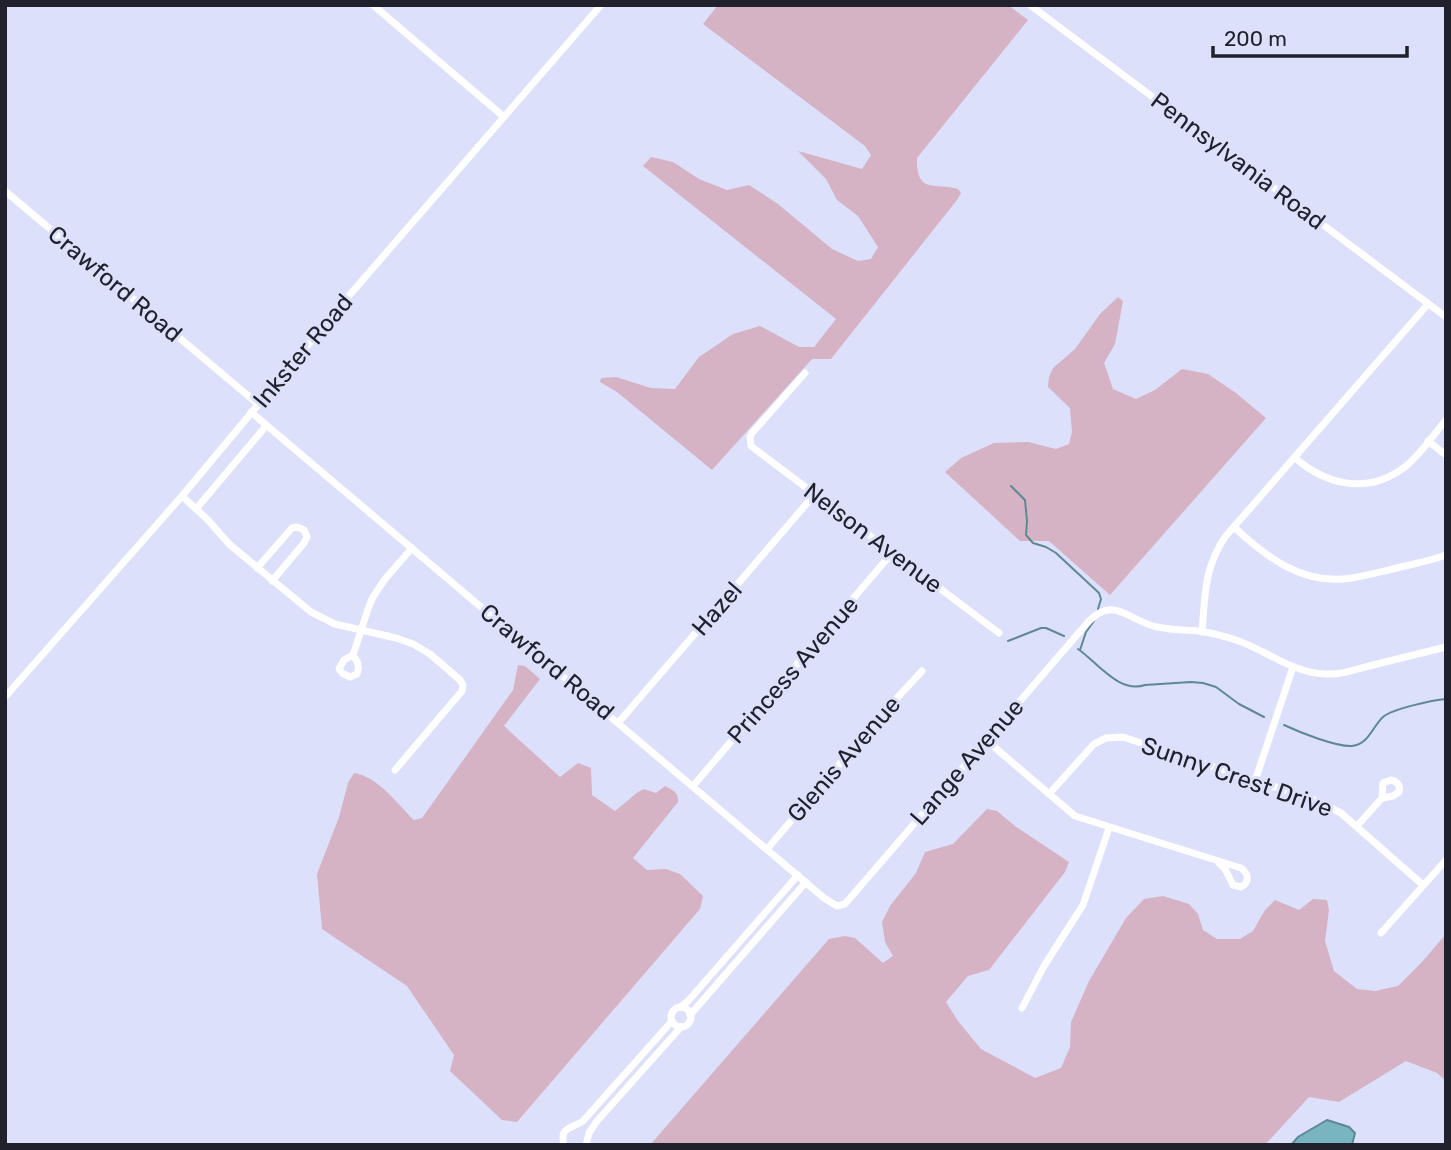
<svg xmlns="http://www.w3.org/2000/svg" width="1451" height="1150" viewBox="0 0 1451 1150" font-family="Rubik,sans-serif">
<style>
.green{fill:#d5b3c4}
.water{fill:#78b5c0;stroke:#5e8994;stroke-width:2}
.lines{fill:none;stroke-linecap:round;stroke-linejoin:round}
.stream{stroke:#5e8994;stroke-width:2}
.minor{stroke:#fff;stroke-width:7}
.labels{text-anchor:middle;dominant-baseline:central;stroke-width:6;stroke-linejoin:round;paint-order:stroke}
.street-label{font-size:24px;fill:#20212d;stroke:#dce0fa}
</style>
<rect width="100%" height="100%" fill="#dce0fa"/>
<g class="green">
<path d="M718,5H1008L1028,20L917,158C916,195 935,182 958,189L961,193L957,200L831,359H812L712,470L617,392L600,382L601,378L616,377L651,388L675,389L699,357L733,334L760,326L799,347H814L836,319L643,166L651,157L673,162L699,179L727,190L749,185L778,204L832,249L858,261L871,259L878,247L858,216L837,200L826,179L798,151L862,169L871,155L865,146L703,24Z"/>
<path d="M1118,297L1123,301L1115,344L1104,363L1113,389L1136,399L1155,390L1182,369L1208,374L1236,393L1266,418L1110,595L1049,541H1020L945,472L961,458L994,443L1028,442L1056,449L1069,444L1072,432L1070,408L1048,387L1049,377L1053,368L1075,349L1100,314Z"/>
<path d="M518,665L525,666L540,679L504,726L560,777L578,763L591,768L592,795L615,811L638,792L644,789L656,793L665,786C672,790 679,792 678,802L633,858L647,870L666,869L680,874L703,896L700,909L517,1122L502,1120L450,1071L454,1055L407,986L322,929L317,874L339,817L348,783L354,773C379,777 397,804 414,820L422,818L513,690Z"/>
<path d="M987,809L997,811L1015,826L1069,862L1065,872L989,970L968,976L946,1002L958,1021L981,1049L1035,1078L1061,1068L1070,1047L1071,1022L1089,981L1126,918L1144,899L1163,896L1189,904L1198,914L1203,930L1217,939H1240L1253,931L1265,910L1275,900L1299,910L1313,899L1327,900L1329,910L1325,941L1334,971L1357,989L1375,991L1398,986L1421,963L1446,934V1081L1437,1073L1406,1061L1339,1102L1309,1097L1265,1145H650L829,939L845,936L855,938L883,963L893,956L885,942L882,922L890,906L916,873L925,852L953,844Z"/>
</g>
<path class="water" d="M1327,1120L1349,1127L1355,1133L1352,1145H1291L1298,1137Z"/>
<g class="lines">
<g class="stream">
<path d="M1444,5L1446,6"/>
<path d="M1011,486L1025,500L1027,521L1026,535L1033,543L1046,547L1056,553L1099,593L1101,599L1098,609"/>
<path d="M1008,641L1041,628H1046L1064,636"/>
<path d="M1078,649C1097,662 1119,694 1145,685L1191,682L1203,683L1216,687L1239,704L1264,717"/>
<path d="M1080,650L1086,632L1094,621"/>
<path d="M1284,725C1299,732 1336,747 1352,746C1369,744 1372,727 1383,717C1392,709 1433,700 1446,699"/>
</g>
<g class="minor">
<path d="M373,5L504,117"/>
<path d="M1030,5L1446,317"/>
<path d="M5,191L258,404"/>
<path d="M805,373L752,433L750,437L751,446L999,633"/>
<path d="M251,412L824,898L837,906L845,904L1089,621C1114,595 1129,621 1157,627C1171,630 1185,630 1199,631C1211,633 1224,636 1236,640C1266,650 1292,673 1325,674C1342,675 1357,669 1373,665C1397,659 1421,653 1446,647"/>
<path d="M1428,441L1446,455"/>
<path d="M1295,458C1328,486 1369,495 1406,466C1421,454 1433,435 1446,420"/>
<path d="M182,496L208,520L229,544L311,612L335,624L396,638L413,644L430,654L460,680L463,685L462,691L395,770"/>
<path d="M196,509L266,426"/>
<path d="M1234,527C1267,558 1304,586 1352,578C1364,576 1376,573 1389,570C1407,565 1427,562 1446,555"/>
<path d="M257,568L292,528L297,527L304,530L307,537L304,543L272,581"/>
<path d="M1202,632C1205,596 1204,568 1225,537L1428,304"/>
<path d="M353,655L344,660L339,669L342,673L350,677L357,674C360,666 358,662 353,655L369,606L373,597L385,579L412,548"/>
<path d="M5,697L182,496L347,298L601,5"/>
<path d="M618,723L815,494"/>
<path d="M986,740L1075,816L1241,868C1249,874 1250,882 1241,887L1233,885L1225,869L1218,862"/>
<path d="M1255,781L1293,667"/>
<path d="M693,786L892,553"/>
<path d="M1049,794L1094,744L1106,738L1123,737L1312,799L1341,813L1423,885"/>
<path d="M1357,826L1382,798L1393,796L1399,792C1401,786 1397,781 1391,780L1383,783L1382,798"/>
<path d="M767,849L885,711L922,671"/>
<path d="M1381,933L1446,860"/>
<path d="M681,1007L689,1000L798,875"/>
<circle cx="681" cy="1017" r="10"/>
<path d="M1022,1008L1044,966L1083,905L1109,828"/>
<path d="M690,1015L806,882"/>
<path d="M564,1145C559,1126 572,1129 583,1121L672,1021"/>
<path d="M586,1145L589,1133L597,1121L681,1027"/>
</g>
</g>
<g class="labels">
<g class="street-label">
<text transform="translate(1238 161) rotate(37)">Pennsylvania Road</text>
<text transform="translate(115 284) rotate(40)">Crawford Road</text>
<text transform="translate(303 351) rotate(-50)">Inkster Road</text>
<text transform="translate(873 538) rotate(37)">Nelson Avenue</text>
<text transform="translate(717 609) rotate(-49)">Hazel</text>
<text transform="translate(547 662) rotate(40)">Crawford Road</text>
<text transform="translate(793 670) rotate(-49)">Princess Avenue</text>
<text transform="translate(844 759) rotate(-49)">Glenis Avenue</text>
<text transform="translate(967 762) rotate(-49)">Lange Avenue</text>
<text transform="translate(1237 777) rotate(19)">Sunny Crest Drive</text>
</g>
</g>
<rect width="1451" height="1150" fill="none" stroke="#20212d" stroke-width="14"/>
<path d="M1213 46v10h194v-10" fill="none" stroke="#20212d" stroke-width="3.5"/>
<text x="1224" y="46" font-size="21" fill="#20212d" stroke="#dce0fa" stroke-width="5" paint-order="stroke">200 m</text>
</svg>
